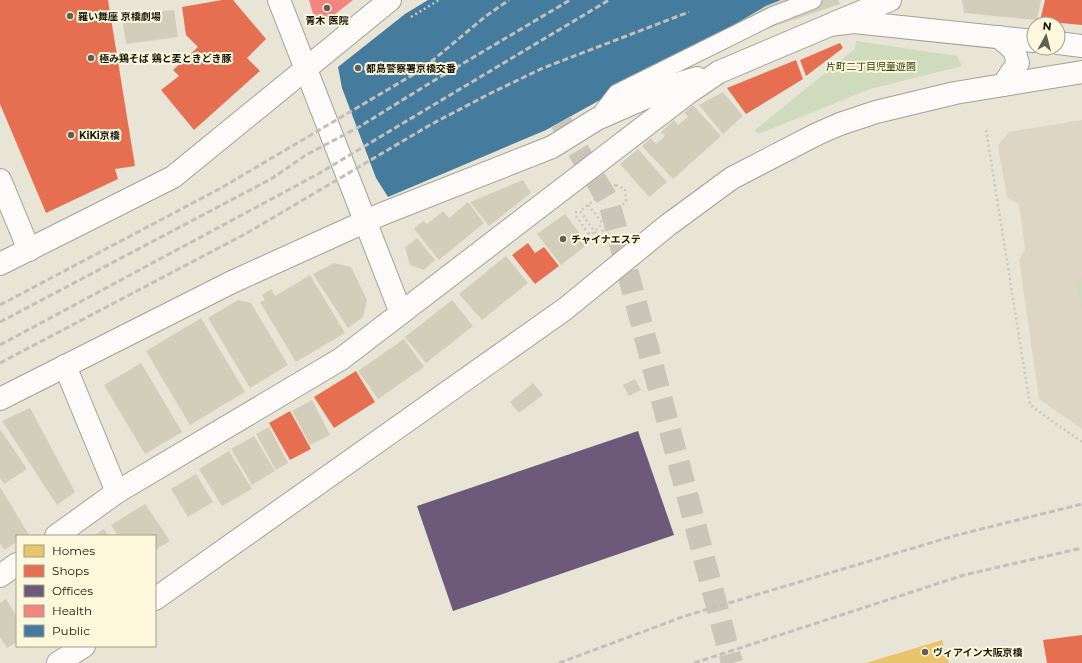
<svg xmlns="http://www.w3.org/2000/svg" width="1082" height="663" viewBox="0 0 1082 663" font-family="Montserrat,'Noto Sans JP',sans-serif">
<style>
.commercial{fill:#ddd6c4}
.green{fill:#cedbbc}
.homes{fill:#e9c46a}
.shops{fill:#e76f51}
.offices{fill:#6d597a}
.health{fill:#f28482}
.public{fill:#457b9d}
.building{fill:#d3ceba}
.lines{fill:none;stroke-linecap:round;stroke-linejoin:round}
.pedestrian-tunnel{stroke:#c9c6b9;stroke-width:22;stroke-dasharray:22 11;stroke-linecap:butt}
.service-casing{stroke:#a3a196;stroke-width:19}
.minor-casing{stroke:#a3a196;stroke-width:24}
.tertiary-casing{stroke:#a3a196;stroke-width:24}
.path{stroke:#c8c7c1;stroke-width:2.5;stroke-dasharray:2 3;stroke-linecap:butt}
.service{stroke:#fcfbf9;stroke-width:17}
.minor{stroke:#fcfbf9;stroke-width:22}
.tertiary{stroke:#fcfbf9;stroke-width:22}
.rail{stroke:#c1c0bd;stroke-width:3;stroke-dasharray:6 3;stroke-linecap:butt}
.path-bridge{stroke:#c8c7c1;stroke-width:2.5;stroke-dasharray:2 3;stroke-linecap:butt}
.poi-dot{fill:#615f54;stroke:#fdf8dc;stroke-width:1.5}
.labels{text-anchor:middle;dominant-baseline:central;stroke-width:4;stroke-linejoin:round;paint-order:stroke}
.poi-label{font-size:10px;font-weight:bold;fill:#19170e;stroke:#fdf8dc;text-anchor:start}
.park-label{font-size:10px;fill:#273e11;stroke:#fdf8dc}
</style>
<rect width="100%" height="100%" fill="#e8e5d7"/>
<path class="commercial" d="M1082,120V429L1039,399L1019,260L1025,249L1019,204L1007,198L998,145L1009,132Z"/>
<g class="green">
<path d="M856,41L957,56L962,66L870,89L758,134L755,130L855,49Z"/>
<path d="M1082,279V309L1075,281Z"/>
</g>
<path class="homes" d="M942,640L949,663H866Z"/>
<g class="shops">
<path d="M0,0H108L135,166L115,169L118,179L46,213L0,104Z"/>
<path d="M222,0H233L266,39L247,58L260,71L194,130L161,90L179,76L173,70L198,47L186,35L182,7Z"/>
<path d="M1045,0H1082V25L1040,21Z"/>
<path d="M840,43L843,48L806,76L800,60Z"/>
<path d="M796,60L803,79L746,114L727,88Z"/>
<path d="M528,243L535,253L544,247L559,266L535,284L512,255Z"/>
<path d="M356,371L375,402L334,428L314,397Z"/>
<path d="M290,411L311,449L290,460L269,423Z"/>
<path d="M1082,635V663H1047L1043,640Z"/>
</g>
<path class="offices" d="M638,431L674,535L453,611L417,506Z"/>
<path class="health" d="M309,0H353L334,15L320,20L314,17Z"/>
<path class="public" d="M428,0H781L766,6L710,39L546,130L388,197L376,178L342,88L338,67L405,14Z"/>
<g class="building">
<path d="M782,0H838L840,4L749,35L718,54L710,39L766,6Z"/>
<path d="M962,0H1041L1037,20L964,13Z"/>
<path d="M174,10L178,37L126,44L122,17Z"/>
<path d="M723,92L743,116L723,134L699,105Z"/>
<path d="M693,105L721,136L673,179L642,146L651,138L656,144L665,136L661,132L674,120L678,125L688,117L684,113Z"/>
<path d="M638,149L667,182L649,197L620,164Z"/>
<path d="M523,180L531,193L489,226L470,202Z"/>
<path d="M468,202L484,223L439,260L414,229L423,221L427,224L443,211L449,218Z"/>
<path d="M565,214L588,244L561,265L537,234Z"/>
<path d="M417,238L435,260L424,270L410,265L405,247Z"/>
<path d="M506,256L528,283L482,320L459,294Z"/>
<path d="M334,263L351,267L367,300L363,317L348,328L313,274Z"/>
<path d="M310,275L345,333L296,362L260,302L265,300L262,295L271,289L275,296Z"/>
<path d="M238,300L251,303L288,365L250,388L208,318Z"/>
<path d="M452,300L473,326L426,363L405,337Z"/>
<path d="M201,318L245,392L190,425L146,351Z"/>
<path d="M404,339L424,367L378,399L358,371Z"/>
<path d="M141,363L182,432L145,454L104,385Z"/>
<path d="M635,379L641,390L629,396L623,385Z"/>
<path d="M533,383L543,395L519,413L510,402Z"/>
<path d="M312,400L330,435L310,445L292,411Z"/>
<path d="M30,408L75,492L57,505L2,421Z"/>
<path d="M269,427L288,463L276,470L256,434Z"/>
<path d="M0,429L27,469L4,484L0,478Z"/>
<path d="M254,436L275,471L252,485L231,449Z"/>
<path d="M229,451L252,489L222,506L199,469Z"/>
<path d="M196,474L213,502L188,517L171,489Z"/>
<path d="M0,487L29,535L17,536V542L4,550L0,543Z"/>
<path d="M145,504L170,541L155,550V536H118L111,525Z"/>
<path d="M104,529L109,536H93Z"/>
<path d="M6,599L17,617V642L7,648L0,637V603Z"/>
</g>
<g class="lines">
<path class="pedestrian-tunnel" d="M561,122L609,202L732,663"/>
<g class="service-casing">
<path id="service" d="M597,119L617,93L772,16L813,0"/>
</g>
<g class="minor-casing">
<g id="minor">
<path d="M834,23L890,0"/>
<path d="M999,37L1014,50L1018,63L1003,85"/>
<path d="M0,264L173,177L390,0"/>
<path d="M0,399L232,282L382,214L552,147L597,119L677,84L697,78"/>
<path d="M56,536L117,492L341,359L688,93L719,72"/>
<path d="M0,576L17,564"/>
<path d="M155,599L565,309L668,225L732,178L817,134L840,124L876,112L955,93L1082,72"/>
<path d="M58,663L84,646"/>
</g>
</g>
<g class="tertiary-casing">
<g id="tertiary">
<path d="M279,0L401,313"/>
<path d="M1058,43L1082,46"/>
<path d="M719,72L830,25L854,22L1034,41"/>
<path d="M0,180L29,250"/>
<path d="M65,366L117,492"/>
</g>
</g>
<g class="path">
<path d="M411,17L439,0"/>
<path d="M986,130L1030,405L1082,442"/>
<path d="M616,185L625,189L626,201L605,224V229L597,235L580,211L612,186Z"/>
<path d="M588,205L601,221V225L595,231"/>
<path d="M576,211V216L588,233"/>
<path d="M605,229L612,238"/>
</g>
<use href="#service" class="service"/>
<use href="#minor" class="minor"/>
<use href="#tertiary" class="tertiary"/>
<g class="rail">
<path d="M0,305L221,188L421,70L486,16L509,0"/>
<path d="M0,322L271,179L306,155L359,127L430,83L570,0"/>
<path d="M0,345L318,174L609,0"/>
<path d="M0,363L247,233L430,125L489,94L543,68L689,12"/>
<path d="M559,663L685,616L957,535L1082,504"/>
<path d="M694,663L964,575L1082,548"/>
</g>
<path class="path-bridge" d="M588,233L590,235L595,231"/>
</g>
<g class="poi-dot">
<circle cx="327" cy="8" r="4"/>
<circle cx="70" cy="16" r="4"/>
<circle cx="91" cy="58" r="4"/>
<circle cx="358" cy="68" r="4"/>
<circle cx="71" cy="135" r="4"/>
<circle cx="563" cy="239" r="4"/>
<circle cx="925" cy="652" r="4"/>
</g>
<g class="labels">
<g class="poi-label">
<text x="78" y="16">羅い舞座 京橋劇場</text>
<text x="327" y="20" text-anchor="middle">青木 医院</text>
<text x="99" y="58">極み鶏そば 鶏と麦ときどき豚</text>
<text x="366" y="68">都島警察署京橋交番</text>
<text x="79" y="135">KiKi京橋</text>
<text x="571" y="239">チャイナエステ</text>
<text x="933" y="652">ヴィアイン大阪京橋</text>
</g>
<g class="park-label">
<text x="871" y="66">片町二丁目児童遊園</text>
</g>
</g>
<rect x="16" y="535" width="140" height="112" fill="#fdf8dc" stroke="#a29e8a"/>
<rect x="24" y="545" width="20" height="12" fill="#e9c46a" stroke="#a29e8a"/>
<text x="52" y="555" font-size="12" fill="#19170e">Homes</text>
<rect x="24" y="565" width="20" height="12" fill="#e76f51" stroke="#a29e8a"/>
<text x="52" y="575" font-size="12" fill="#19170e">Shops</text>
<rect x="24" y="585" width="20" height="12" fill="#6d597a" stroke="#a29e8a"/>
<text x="52" y="595" font-size="12" fill="#19170e">Offices</text>
<rect x="24" y="605" width="20" height="12" fill="#f28482" stroke="#a29e8a"/>
<text x="52" y="615" font-size="12" fill="#19170e">Health</text>
<rect x="24" y="625" width="20" height="12" fill="#457b9d" stroke="#a29e8a"/>
<text x="52" y="635" font-size="12" fill="#19170e">Public</text>
<g transform="translate(1046 36) rotate(7)"><circle r="19" fill="#fdf8dc" stroke="#a29e8a"/>
<path d="M0-3L7 15L0 10L-7 15Z" fill="#615f54"/>
<text y="-6" font-size="11" font-weight="bold" text-anchor="middle" fill="#19170e">N</text>
</g>
</svg>
